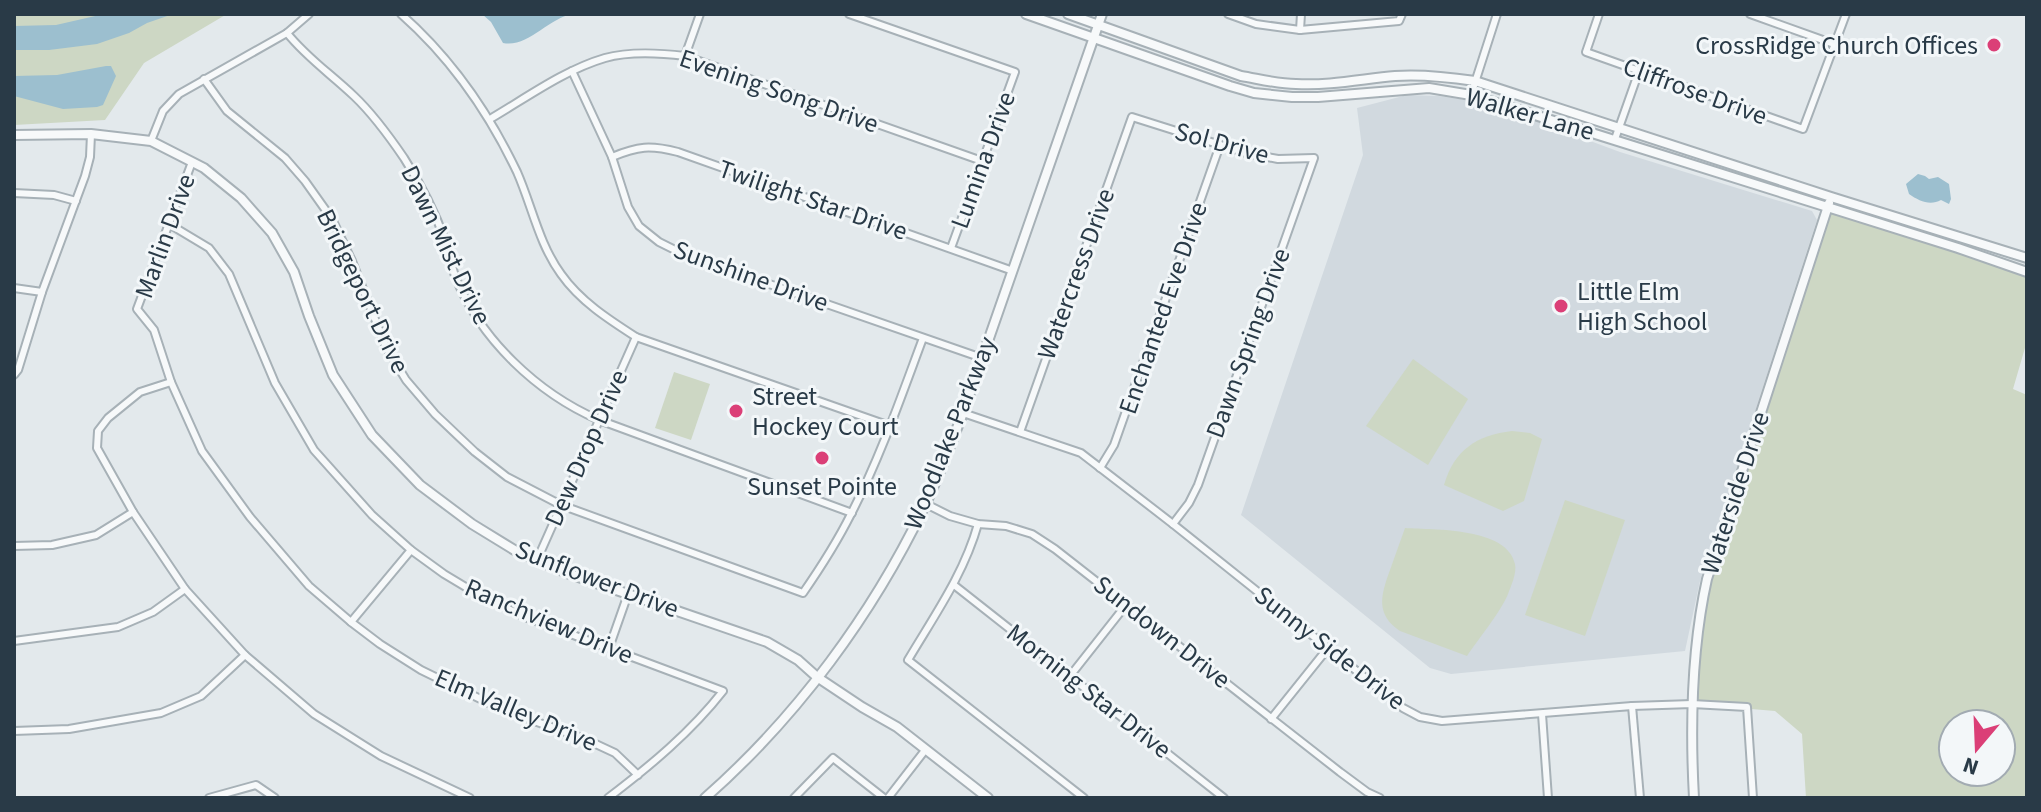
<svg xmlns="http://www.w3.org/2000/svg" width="2041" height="812" viewBox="0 0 2041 812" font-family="'Source Sans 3',sans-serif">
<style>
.built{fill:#d1d9df}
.green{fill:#cdd7c4;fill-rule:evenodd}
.water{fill:#9cbfcf}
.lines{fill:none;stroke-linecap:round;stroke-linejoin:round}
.minor-casing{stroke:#a7b1b7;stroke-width:10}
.tertiary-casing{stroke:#a7b1b7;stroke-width:12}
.minor{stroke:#f7f9fa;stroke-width:6}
.tertiary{stroke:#f7f9fa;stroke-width:8}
.poi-dot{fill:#db3f77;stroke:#f3f7f9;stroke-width:3}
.labels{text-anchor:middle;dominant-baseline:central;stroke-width:6;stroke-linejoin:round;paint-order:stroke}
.poi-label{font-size:26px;fill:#293a47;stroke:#f3f7f9;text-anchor:start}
.street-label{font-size:26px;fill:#293a47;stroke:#f3f7f9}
</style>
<rect width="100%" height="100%" fill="#e3e9ec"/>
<path class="built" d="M1407,95L1439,96L1479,102L1512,112L1620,152L1812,211L1817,220L1700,581L1685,651L1451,674L1430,668L1241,515L1363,155L1357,108Z"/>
<g class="green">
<path d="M55,14H227L144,63L105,120L14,125V15L34,16Z"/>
<path d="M1827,207L2027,272V341L2013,389L2027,395V798H1806L1802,734L1775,711L1692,704L1704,592ZM1953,724H2001V772H1953Z"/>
<path d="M1413,359L1468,399L1428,465L1366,426Z"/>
<path d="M674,372L710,384L691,440L655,428Z"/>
<path d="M1512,431L1530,433L1542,439L1524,501L1503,511L1444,485C1454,450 1477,435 1512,431Z"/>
<path d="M1565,500L1625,520L1585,636L1525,615Z"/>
<path d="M1405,528C1434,530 1507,527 1515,564C1517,573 1511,586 1508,594C1500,613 1479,638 1467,656L1400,631C1375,614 1381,595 1390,570C1395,556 1400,542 1405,528Z"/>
</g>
<g class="water">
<path d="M104,14H173L147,23L129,33L97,44L49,50H14V26L56,25Z"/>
<path d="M482,14H573C548,18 528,48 503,43L491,22Z"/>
<path d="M106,66H111L116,76L103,105L97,107L63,109L14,96V76L57,75Z"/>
<path d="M1918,174L1925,176L1929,179L1938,177L1949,184L1951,199L1949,204L1941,200C1930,206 1919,201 1909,194L1906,184Z"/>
</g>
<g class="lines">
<g class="minor-casing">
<g id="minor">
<path d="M401,14C452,59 488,111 517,172C532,206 539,244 561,274C580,301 608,319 636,337L890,426"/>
<path d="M849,14L1015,72L951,248"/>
<path d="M1228,14L1256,24L1300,30L1399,21L1402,14"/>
<path d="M1599,14L1586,52L1803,129L1846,14"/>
<path d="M1750,14L1834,44"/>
<path d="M1300,30L1301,14"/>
<path d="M287,33C307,58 331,74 354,96C373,114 389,136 404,158C420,183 435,212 445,240C449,252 451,264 455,276C480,339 537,393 599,420L852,513"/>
<path d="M685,56L700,14"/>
<path d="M572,71L612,157L628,207L639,226L659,242L683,254L982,358"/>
<path d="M204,79L227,111L285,158L305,181L332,219L352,261L386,347L406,380L435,414L475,452L507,477L561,505L803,593C821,567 837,542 851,514C880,458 901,397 923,338"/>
<path d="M1471,95L1497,14"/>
<path d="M490,119C526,98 564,70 605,58C630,51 660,53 685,56L982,161"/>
<path d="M1615,139L1639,71"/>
<path d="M151,141L163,111L179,94L287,33L309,14"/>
<path d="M612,157C638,146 650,145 678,152L1013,271"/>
<path d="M192,162L137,309L154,330L171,382L202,451L250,517L309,586L351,622L380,644L421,670L503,710L585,739L615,753L638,775"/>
<path d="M14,193L54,195L76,201"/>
<path d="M169,224L209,248L229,274L275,383L314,450L372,515L411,550L444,574L479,595L525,617L723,691C691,732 650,766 608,798"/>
<path d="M14,288L42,292"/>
<path d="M14,375L18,370L42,292L85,176L90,157L91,134"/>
<path d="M171,382L140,392L108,418L98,431L97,448L133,512L185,589L245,655L314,714L381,756L470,798"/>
<path d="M963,413L1081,453L1173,524L1403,708L1420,717L1442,721L1632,706L1692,704L1747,707L1753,798"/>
<path d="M1020,432L1132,117L1246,153L1278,159L1314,158L1198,485L1189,503L1173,524"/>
<path d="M1100,468L1114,445L1220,145"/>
<path d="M926,504L950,516L978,524L1006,526L1032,534L1055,549L1340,772L1367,792L1380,798"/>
<path d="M978,524C964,574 934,616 908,660L1084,798"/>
<path d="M14,546L52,545L96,535L133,512"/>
<path d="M537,560L636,337"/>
<path d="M954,585L1224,798"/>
<path d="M351,622L411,550"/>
<path d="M14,641L118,627L153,612L185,589"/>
<path d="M609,648L628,594"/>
<path d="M1070,676L1126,605"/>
<path d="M1632,706L1640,798"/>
<path d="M1542,714L1548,798"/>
<path d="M1271,719L1328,648"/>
<path d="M14,731L69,729L161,713L201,696L245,655"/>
<path d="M209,798L256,785L275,798"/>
<path d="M794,798L833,758L884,798"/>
<path d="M888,798L926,749"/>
</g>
</g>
<g class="tertiary-casing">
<g id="tertiary">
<path d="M1026,14L1230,86L1254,93L1292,97H1318L1429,88L1471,95L1958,248L2027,272"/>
<path d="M1068,14L1241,76C1259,79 1278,84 1296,84C1329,86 1362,79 1395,76C1422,74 1448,77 1475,81L1831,197L2027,258"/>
<path d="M14,135L91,134L151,141L204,168L241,198L272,233L294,272L309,316L333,375L372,435L420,485L472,524L516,551L567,573L767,642L798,660L817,677L862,707L897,727L988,798"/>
<path d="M705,798C797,717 873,614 926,503C940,474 951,443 963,413L1102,14"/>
<path d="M1694,798C1690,725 1691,651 1707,579L1829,203"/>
</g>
</g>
<use href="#minor" class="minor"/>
<use href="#tertiary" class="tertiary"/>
</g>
<g class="poi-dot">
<circle cx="1994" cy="45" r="8"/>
<circle cx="1561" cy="306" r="8"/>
<circle cx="736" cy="411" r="8"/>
<circle cx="822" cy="458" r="8"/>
</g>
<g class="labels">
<g class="poi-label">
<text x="1978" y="45" text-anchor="end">CrossRidge Church Offices</text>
<text x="1577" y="291">Little Elm<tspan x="1577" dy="30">High School</tspan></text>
<text x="752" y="396">Street<tspan x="752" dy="30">Hockey Court</tspan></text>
<text x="822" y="486" text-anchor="middle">Sunset Pointe</text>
</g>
<g class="street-label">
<text transform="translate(779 91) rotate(19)">Evening Song Drive</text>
<text transform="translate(1695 91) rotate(20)">Cliffrose Drive</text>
<text transform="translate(1530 114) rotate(16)">Walker Lane</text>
<text transform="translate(1222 143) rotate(15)">Sol Drive</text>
<text transform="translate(983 160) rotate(-70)">Lumina Drive</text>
<text transform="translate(813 200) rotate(19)">Twilight Star Drive</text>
<text transform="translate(165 236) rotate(-70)">Marlin Drive</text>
<text transform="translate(446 245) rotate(64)">Dawn Mist Drive</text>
<text transform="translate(1076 274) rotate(-70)">Watercress Drive</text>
<text transform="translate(751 276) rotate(20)">Sunshine Drive</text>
<text transform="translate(363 291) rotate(64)">Bridgeport Drive</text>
<text transform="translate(1163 308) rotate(-71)">Enchanted Eve Drive</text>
<text transform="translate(1248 343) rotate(-70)">Dawn Spring Drive</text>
<text transform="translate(950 433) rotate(-68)">Woodlake Parkway</text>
<text transform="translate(586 448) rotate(-66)">Dew Drop Drive</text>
<text transform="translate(1735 493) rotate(-72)">Waterside Drive</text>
<text transform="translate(597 579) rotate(21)">Sunflower Drive</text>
<text transform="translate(549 621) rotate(23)">Ranchview Drive</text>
<text transform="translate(1162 632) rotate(38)">Sundown Drive</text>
<text transform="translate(1330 648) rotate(38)">Sunny Side Drive</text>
<text transform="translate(1089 691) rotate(38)">Morning Star Drive</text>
<text transform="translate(516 710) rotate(23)">Elm Valley Drive</text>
</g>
</g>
<rect width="2041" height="812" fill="none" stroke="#293a47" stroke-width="32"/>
<g transform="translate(1977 748) rotate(199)"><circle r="38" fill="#f3f7f9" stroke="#a2abb2" stroke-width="2"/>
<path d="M0-6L14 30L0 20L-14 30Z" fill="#db3f77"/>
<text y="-12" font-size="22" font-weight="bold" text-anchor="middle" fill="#293a47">N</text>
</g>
</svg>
